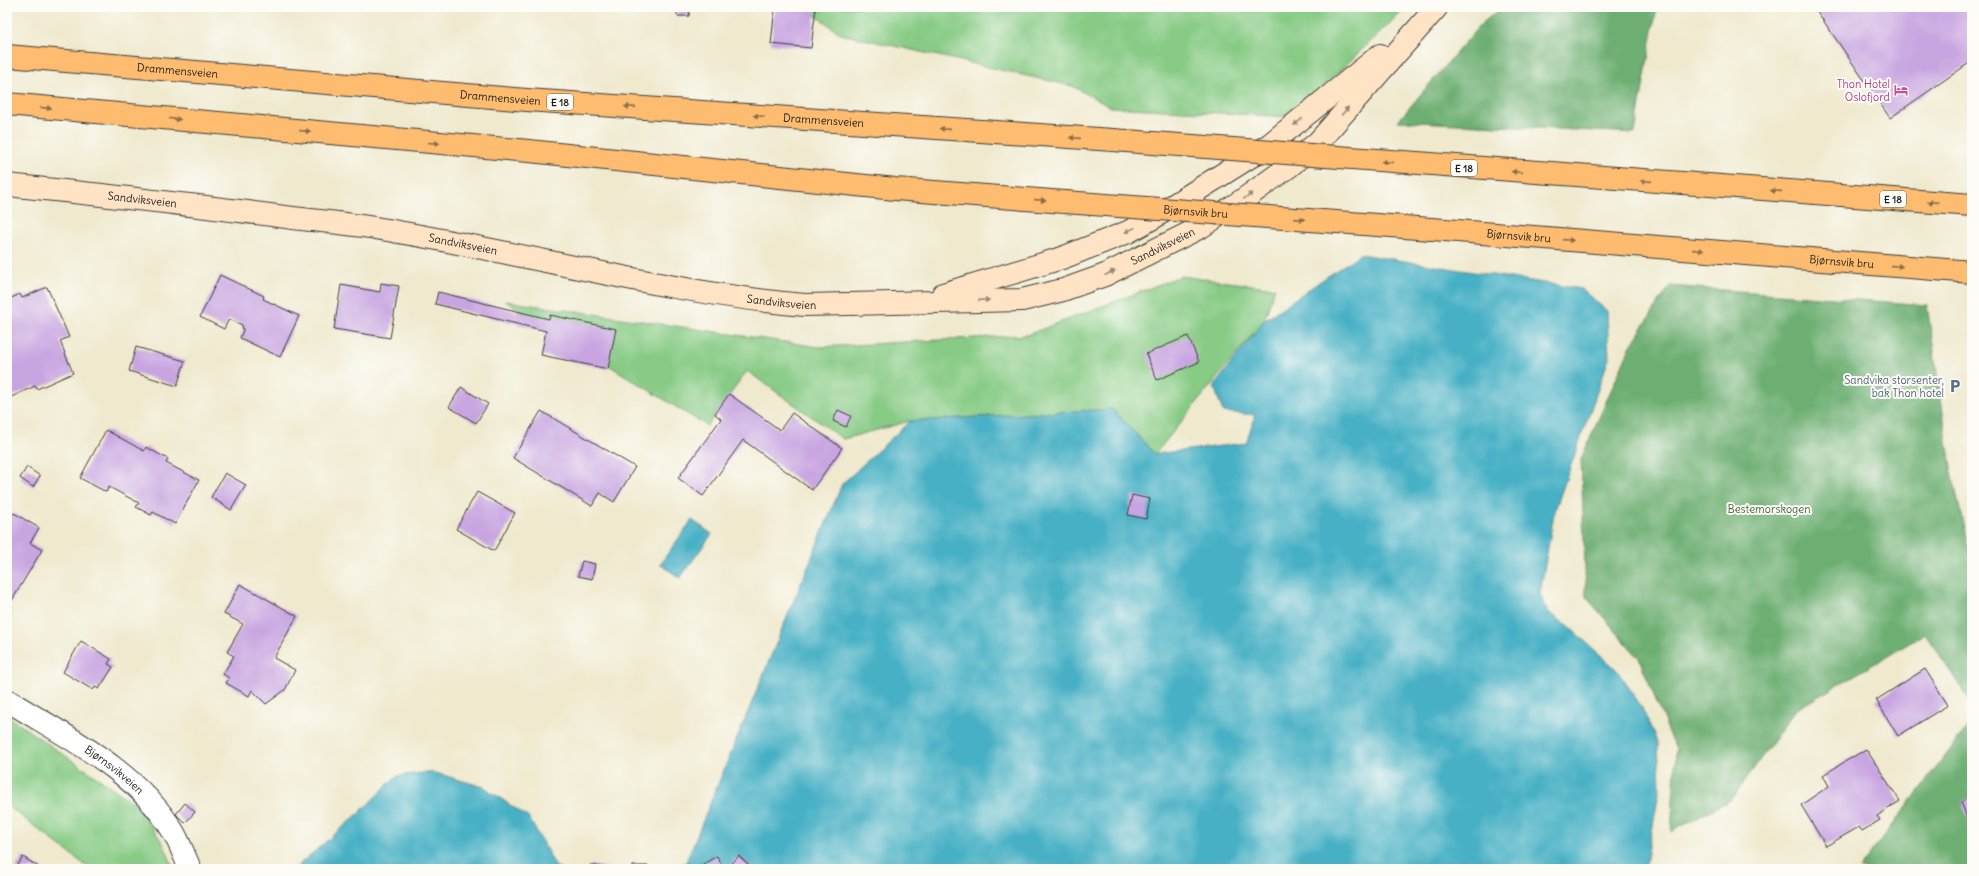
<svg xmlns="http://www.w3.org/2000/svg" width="1979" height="876" viewBox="0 0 1979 876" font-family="Delius,sans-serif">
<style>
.green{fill:#87cb85;stroke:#527450}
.forest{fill:#6daf72;stroke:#446647}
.water{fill:#46b0c5;stroke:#316670}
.building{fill:#c8a5e1}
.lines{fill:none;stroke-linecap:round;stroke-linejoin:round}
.street-casing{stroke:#3c3b37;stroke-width:24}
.secondary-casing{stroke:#3c3b37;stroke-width:24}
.highway-casing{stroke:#3c3b37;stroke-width:24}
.street{stroke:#fff;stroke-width:22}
.secondary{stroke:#fee4c5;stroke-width:22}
.highway{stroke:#fdbc6f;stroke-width:22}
.highway-bridge-casing{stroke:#3c3b37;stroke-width:24;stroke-linecap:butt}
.highway-bridge{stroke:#fdbc6f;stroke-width:22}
.oneway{fill:#8c6c46}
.oneway2{fill:#988a79}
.labels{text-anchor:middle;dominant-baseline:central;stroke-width:4;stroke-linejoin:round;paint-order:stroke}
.shield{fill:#fdfcf7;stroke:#605f5e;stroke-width:1}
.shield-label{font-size:10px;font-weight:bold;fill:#1c1c1c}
.street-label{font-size:11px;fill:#1c1c1c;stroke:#fdfcf7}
.hotel-label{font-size:11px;fill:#b23c85;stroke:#fdfcf7;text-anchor:end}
.service-label{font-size:11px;fill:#4e5e75;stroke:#fdfcf7;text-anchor:end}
.park-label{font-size:11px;fill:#476246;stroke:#fdfcf7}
</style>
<rect width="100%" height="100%" fill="#fdfcf7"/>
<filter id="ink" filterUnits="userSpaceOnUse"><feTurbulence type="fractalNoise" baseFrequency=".025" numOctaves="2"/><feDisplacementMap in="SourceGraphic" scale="8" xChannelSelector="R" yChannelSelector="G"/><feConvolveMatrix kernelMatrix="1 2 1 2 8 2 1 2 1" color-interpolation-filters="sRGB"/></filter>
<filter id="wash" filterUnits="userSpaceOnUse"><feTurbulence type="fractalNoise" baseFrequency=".012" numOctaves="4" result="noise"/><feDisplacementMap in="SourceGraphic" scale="16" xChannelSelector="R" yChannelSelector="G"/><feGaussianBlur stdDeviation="0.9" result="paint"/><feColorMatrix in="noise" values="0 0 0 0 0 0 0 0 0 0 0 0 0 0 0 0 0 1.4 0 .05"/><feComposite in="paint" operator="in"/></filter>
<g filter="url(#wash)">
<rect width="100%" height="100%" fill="#efe9ce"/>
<g class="green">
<path d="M804,7H1407L1291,117L1111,107L1072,86L841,34Z"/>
<path d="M1181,276L1275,288L1264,320L1155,454L1112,409L910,421L843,439L747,371L707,426L505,301L819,347L1027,335Z"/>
<path d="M7,716L136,804L164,845L174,869H90L7,805Z"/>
</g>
<g class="forest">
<path d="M1502,7H1657L1635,133L1398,121L1480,25Z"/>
<path d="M1670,286L1927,305L1951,467L1972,567V704L1925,634L1795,710L1732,799L1671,832L1676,750L1639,658L1586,597L1581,459L1630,347Z"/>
<path d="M1972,721V869H1859Z"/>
</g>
<g class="water">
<path d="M1360,254L1581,289L1607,311L1609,358L1554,513L1540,594L1547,611L1568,626L1616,669L1641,706L1658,744L1660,787L1645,869H683L842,484L910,421L1112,409L1155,454L1246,443L1255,415L1223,412L1214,386L1264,320Z"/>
<path d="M692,520L712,534L680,578L660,564Z"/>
<path d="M432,772L484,787L529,818L556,867L562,869H297L301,863L358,814L396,776Z"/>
</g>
<g id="blocks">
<g class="building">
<path d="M677,7H690L689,16H677Z"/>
<path d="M775,7H816L811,48L771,44Z"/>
<path d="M1814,7H1972V61L1890,118Z"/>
<path d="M220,275L264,296L263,299L299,316L280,357L240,338L243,330L242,325L229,319L224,329L200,317Z"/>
<path d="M381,283L399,286L390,338L334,329L341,285L380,292Z"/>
<path d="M47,287L69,337L60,341L73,373L37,389L35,386L7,399V300L20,294L22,298Z"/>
<path d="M438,292L549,319L550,315L616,329L608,369L541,355L546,331L435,304Z"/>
<path d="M1188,336L1199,362L1157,380L1146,354Z"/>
<path d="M136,347L185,361L177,386L129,371Z"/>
<path d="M461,387L488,404L476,423L449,407Z"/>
<path d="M729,394L780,430L792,413L842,448L812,490L743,440L703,496L678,478L721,419L715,414Z"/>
<path d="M838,410L851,416L846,427L833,421Z"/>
<path d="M541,411L635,467L614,502L600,493L592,506L513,458Z"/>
<path d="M106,430L144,451L146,447L168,459L166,463L199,480L175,524L153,512L151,515L136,507L139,503L109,487L106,492L80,478Z"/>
<path d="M27,467L40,476L33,487L20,478Z"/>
<path d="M225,473L246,485L231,510L211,497Z"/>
<path d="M477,492L515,513L494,551L456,529Z"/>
<path d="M1132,495L1150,499L1146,519L1128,515Z"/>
<path d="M14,513L39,528L30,543L42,550L8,607L12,610L7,619V524Z"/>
<path d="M582,561L595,564L592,579L578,576Z"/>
<path d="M240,584L297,616L274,658L295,670L285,690L266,704L252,690L249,696L226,683L229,678L223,674L234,656L227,652L243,624L224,614Z"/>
<path d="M81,641L111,659L108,664L113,667L99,689L95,687L93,690L63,672Z"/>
<path d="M1925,669L1948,705L1898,736L1876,700Z"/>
<path d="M1866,749L1900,801L1877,816L1880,820L1862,831L1859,827L1826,846L1801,805L1829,786L1823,775Z"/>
<path d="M1972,797V824L1970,825L1961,802Z"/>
<path d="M185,803L195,812L185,823L176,814Z"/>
<path d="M717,856L724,869H699L698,867Z"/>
<path d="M739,856L753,869H736L731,864Z"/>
<path d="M23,857L42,869H15Z"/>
<path d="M590,865L607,868V869H589Z"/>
<path d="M689,865V869H669V866Z"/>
<rect x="633" y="866" width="15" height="3"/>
</g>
</g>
</g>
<g filter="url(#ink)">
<use href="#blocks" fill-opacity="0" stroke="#3c3b37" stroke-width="1"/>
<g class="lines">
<g class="street-casing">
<g id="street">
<path id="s1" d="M7,700C66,737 137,770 174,833C180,844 185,857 190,869"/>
</g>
</g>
<g class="secondary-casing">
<g id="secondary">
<path id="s2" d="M7,185C103,195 198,205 293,218C328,222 364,225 398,232C534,255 667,293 805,305L1022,300L1063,290L1105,275L1201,227L1244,199L1291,165L1319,141L1437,7"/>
<path d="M943,294L1062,258L1128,232L1153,218L1269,145L1380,55"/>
</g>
</g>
<g class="highway-casing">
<g id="highway">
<path id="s3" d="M7,56L527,100L1113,140"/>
<path d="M7,104L529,151L895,189L1065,202"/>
<path d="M1815,193L1972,205"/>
<path id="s4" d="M1445,230L1972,272"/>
</g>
</g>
<use href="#street" class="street"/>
<use href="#secondary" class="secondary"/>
<use href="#highway" class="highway"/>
<g class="highway-bridge-casing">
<g id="highway-bridge">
<path d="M1113,140L1815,193"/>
<path id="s5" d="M1065,202L1445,230"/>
</g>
</g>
<use href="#highway-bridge" class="highway-bridge"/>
</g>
<defs><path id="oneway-solid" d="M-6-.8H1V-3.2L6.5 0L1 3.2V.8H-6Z"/></defs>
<g class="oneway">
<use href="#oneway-solid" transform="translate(630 107) rotate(-176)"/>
<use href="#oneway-solid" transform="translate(46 108) rotate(5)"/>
<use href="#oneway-solid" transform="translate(759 116) rotate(-176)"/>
<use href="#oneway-solid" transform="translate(175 119) rotate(5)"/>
<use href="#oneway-solid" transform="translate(945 129) rotate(-176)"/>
<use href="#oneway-solid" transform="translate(305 131) rotate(5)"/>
<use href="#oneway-solid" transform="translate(1075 138) rotate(-176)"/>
<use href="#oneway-solid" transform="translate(434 143) rotate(5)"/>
<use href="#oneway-solid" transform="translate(1387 162) rotate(-175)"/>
<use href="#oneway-solid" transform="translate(1517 172) rotate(-176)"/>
<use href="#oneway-solid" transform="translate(1646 181) rotate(-176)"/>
<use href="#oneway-solid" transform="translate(1776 191) rotate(-176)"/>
<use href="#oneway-solid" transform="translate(1040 200) rotate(4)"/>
<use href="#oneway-solid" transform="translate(1933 202) rotate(-176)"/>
<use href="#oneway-solid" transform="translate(1299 219) rotate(4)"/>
<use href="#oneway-solid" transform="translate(1568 240) rotate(4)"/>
<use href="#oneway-solid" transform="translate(1698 250) rotate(4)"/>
<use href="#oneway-solid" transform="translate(1897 266) rotate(4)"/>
</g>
<g class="oneway2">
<use href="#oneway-solid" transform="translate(1345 111) rotate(-49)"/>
<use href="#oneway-solid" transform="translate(1298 122) rotate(141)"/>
<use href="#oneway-solid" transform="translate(1248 196) rotate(-35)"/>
<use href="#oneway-solid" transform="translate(1130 230) rotate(154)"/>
<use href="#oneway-solid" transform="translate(1110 273) rotate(-25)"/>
<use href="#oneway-solid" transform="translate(984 300) rotate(-1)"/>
</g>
</g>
<defs>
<g id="hotel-bare" transform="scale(1.08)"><path d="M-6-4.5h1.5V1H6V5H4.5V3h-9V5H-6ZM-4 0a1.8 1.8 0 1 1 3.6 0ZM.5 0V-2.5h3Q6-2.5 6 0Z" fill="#d1479c" stroke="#fdfcf7" stroke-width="2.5" paint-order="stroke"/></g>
<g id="parking-bare" transform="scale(1.08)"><path d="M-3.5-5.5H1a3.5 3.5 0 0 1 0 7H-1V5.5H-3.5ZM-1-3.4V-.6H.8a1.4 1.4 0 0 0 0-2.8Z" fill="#5c6f8a" stroke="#fdfcf7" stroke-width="2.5" paint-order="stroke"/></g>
</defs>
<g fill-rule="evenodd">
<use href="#hotel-bare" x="1901" y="90"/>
<use href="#parking-bare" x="1955" y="386"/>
</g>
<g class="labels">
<g class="shield">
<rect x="547" y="94" width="26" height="16" rx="3"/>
<rect x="1451" y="160" width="26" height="16" rx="3"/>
<rect x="1880" y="191" width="26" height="16" rx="3"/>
</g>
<g class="shield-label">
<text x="560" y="102">E 18</text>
<text x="1464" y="168">E 18</text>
<text x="1893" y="199">E 18</text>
</g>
<g class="street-label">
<text stroke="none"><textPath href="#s3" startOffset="171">Drammensveien</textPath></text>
<text stroke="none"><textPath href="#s3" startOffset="495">Drammensveien</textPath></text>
<text stroke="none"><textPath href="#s3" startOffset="819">Drammensveien</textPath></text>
<text stroke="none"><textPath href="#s2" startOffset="136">Sandviksveien</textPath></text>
<text stroke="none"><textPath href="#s5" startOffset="131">Bjørnsvik bru</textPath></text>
<text stroke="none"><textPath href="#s4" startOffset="74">Bjørnsvik bru</textPath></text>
<text stroke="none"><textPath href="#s2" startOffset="460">Sandviksveien</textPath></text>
<text stroke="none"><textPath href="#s2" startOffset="1176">Sandviksveien</textPath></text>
<text stroke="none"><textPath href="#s4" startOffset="398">Bjørnsvik bru</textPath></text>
<text stroke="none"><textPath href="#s2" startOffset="784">Sandviksveien</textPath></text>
<text stroke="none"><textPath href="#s1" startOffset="128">Bjørnsvikveien</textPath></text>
</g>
<g class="hotel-label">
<text x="1890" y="84">Thon Hotel<tspan x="1890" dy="13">Oslofjord</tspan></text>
</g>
<g class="service-label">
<text x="1944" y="380">Sandvika storsenter,<tspan x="1944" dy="13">bak Thon hotel</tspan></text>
</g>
<g class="park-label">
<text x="1769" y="509">Bestemorskogen</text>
</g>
</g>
<rect width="1979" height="876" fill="none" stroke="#fdfcf7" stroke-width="24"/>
</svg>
